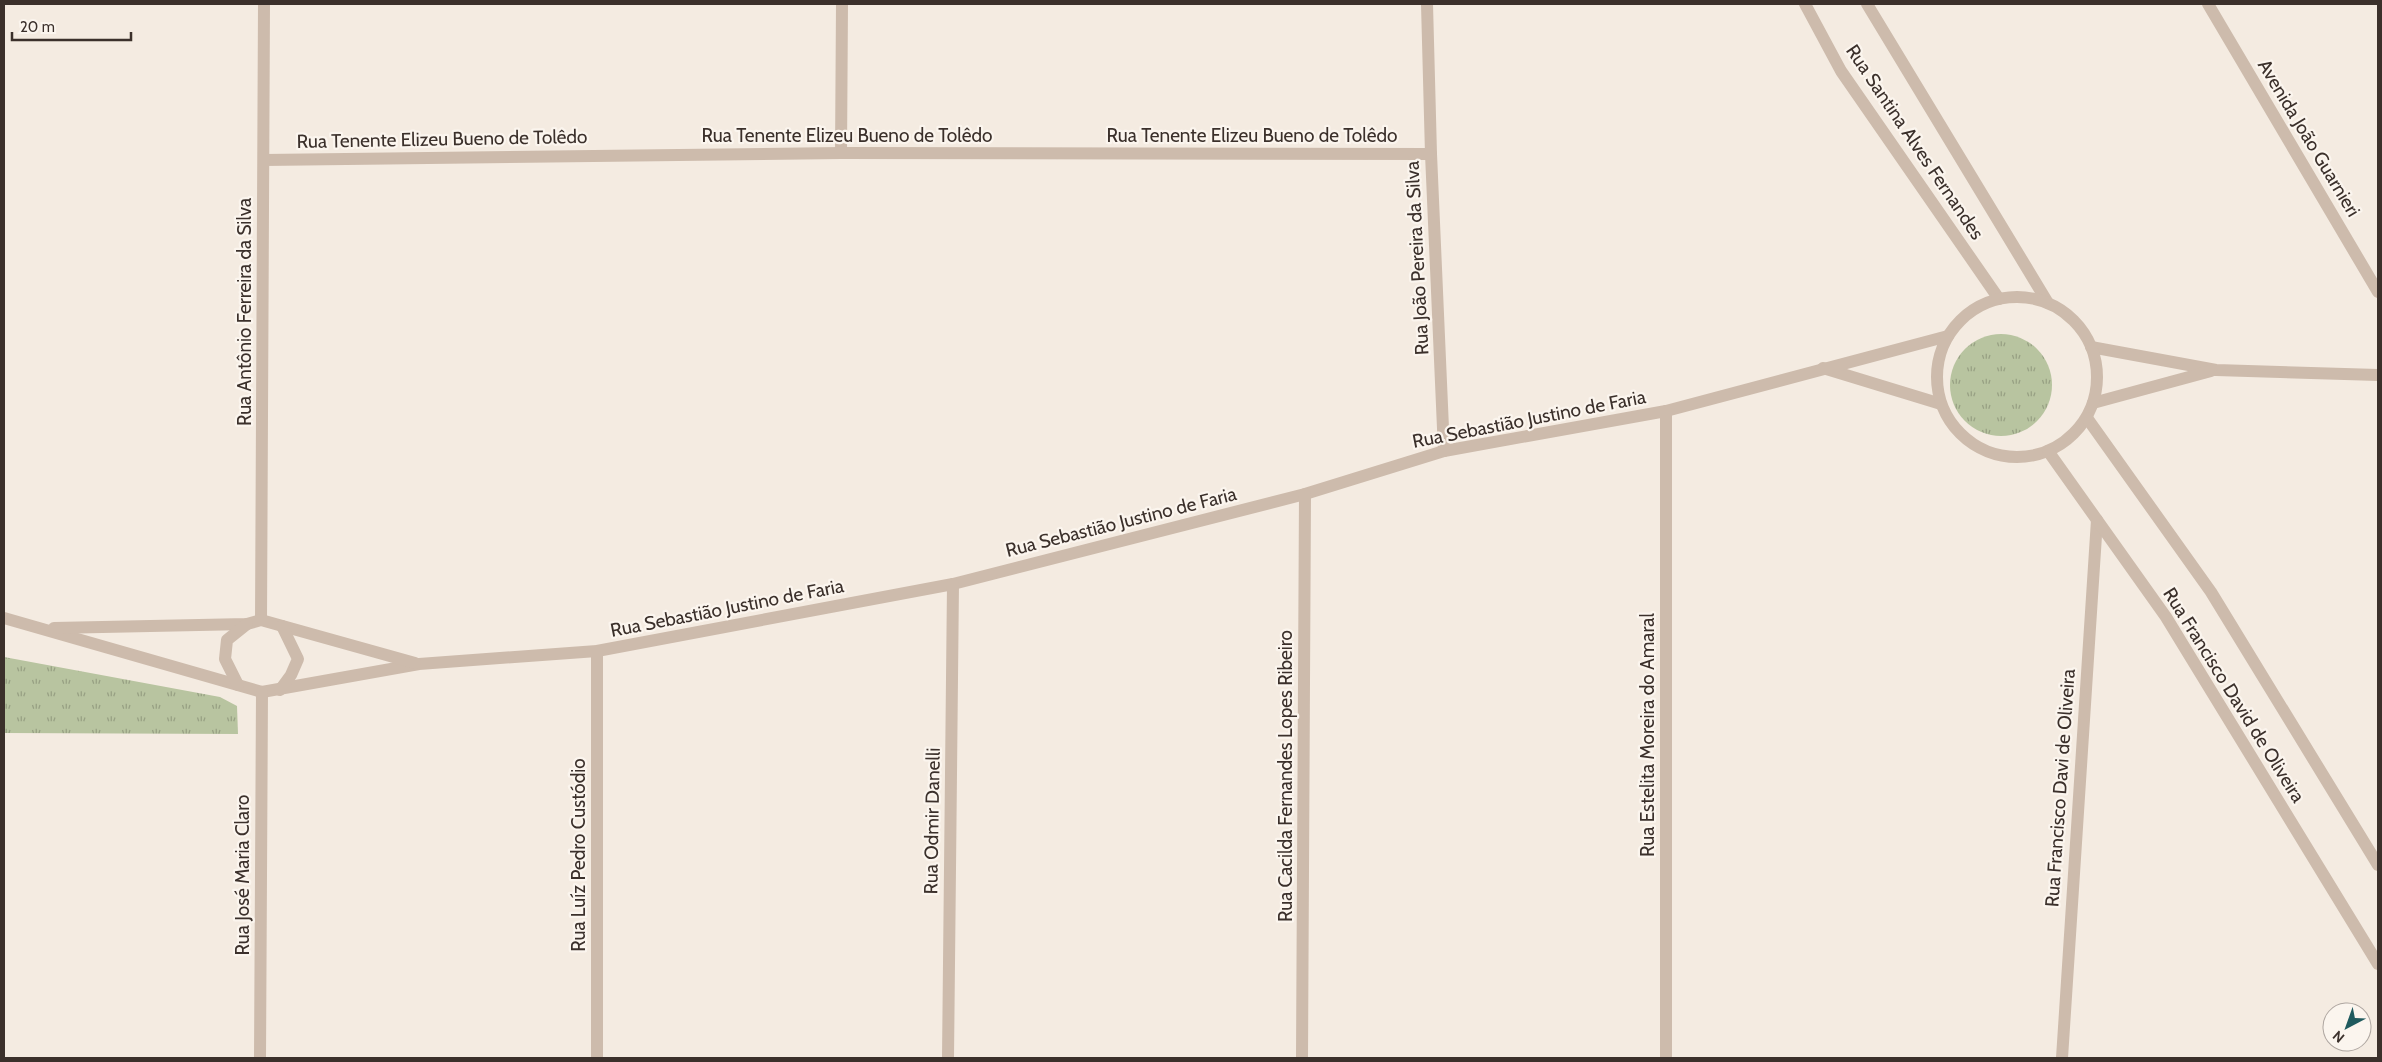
<svg xmlns="http://www.w3.org/2000/svg" width="2382" height="1062" viewBox="0 0 2382 1062" font-family="Cabin,sans-serif">
<style>
.grass{fill:url(#grass-tufts)}
.lines{fill:none;stroke-linecap:round;stroke-linejoin:round}
.service{stroke:#cdbbac;stroke-width:12}
.minor{stroke:#cdbbac;stroke-width:12}
.tertiary{stroke:#cdbbac;stroke-width:12}
.labels{text-anchor:middle;dominant-baseline:central;stroke-width:4.5;stroke-linejoin:round;paint-order:stroke}
.street-label{font-size:19px;fill:#3b302b;stroke:#fbf5ee}
</style>
<defs>
<pattern id="grass-tufts" width="24" height="20" patternUnits="userSpaceOnUse" patternTransform="scale(1.25)"><rect width="24" height="20" fill="#b8c4a0"/><path d="M3 7l-1-3M5 7V3M7 7l1-3M15 17l-1-3M17 17v-4M19 17l1-3" fill="none" stroke="#97a083"/></pattern>
</defs>
<rect width="100%" height="100%" fill="#f4ebe1"/>
<g class="grass">
<circle cx="2001" cy="385" r="51"/>
<path d="M4,657L220,697L237,706L238,734L4,733Z"/>
</g>
<g class="lines">
<path class="service" d="M841,153L842,4"/>
<g class="minor">
<path d="M1427,4L1431,154L1444,451"/>
<path d="M2208,4L2378,292"/>
<path d="M264,160L841,153L1431,154"/>
<path d="M2091,347L2216,370L2378,375"/>
<path d="M1823,368L1941,404"/>
<path d="M2093,403L2211,371"/>
<path d="M4,618L262,692L419,664L597,651L953,584L1305,494L1444,451L1666,411L1948,336"/>
<path d="M261,620L264,4"/>
<path d="M54,628L247,624L261,620L415,663"/>
<path d="M238,685L225,659L227,640L247,624"/>
<path d="M280,690L291,675L298,659L282,626"/>
<path d="M260,1058L262,692"/>
<path d="M597,1058V651"/>
<path d="M948,1058L953,584"/>
<path d="M1302,1058L1305,494"/>
<path d="M1666,1058V411"/>
<path d="M2062,1058L2097,520"/>
</g>
<g class="tertiary">
<path d="M1805,4L1841,71L1999,299"/>
<path d="M1867,4L2048,303"/>
<circle cx="2017" cy="377" r="80"/>
<path d="M2087,418L2211,592L2378,865"/>
<path d="M2048,451L2166,617L2378,964"/>
</g>
</g>
<g class="labels">
<g class="street-label">
<text x="847" y="135">Rua Tenente Elizeu Bueno de Tolêdo</text>
<text x="1252" y="135">Rua Tenente Elizeu Bueno de Tolêdo</text>
<text transform="translate(2309 138) rotate(59)">Avenida João Guarnieri</text>
<text transform="translate(442 139) rotate(-1)">Rua Tenente Elizeu Bueno de Tolêdo</text>
<text transform="translate(1915 142) rotate(56)">Rua Santina Alves Fernandes</text>
<text transform="translate(1417 258) rotate(-93)">Rua João Pereira da Silva</text>
<text transform="translate(244 312) rotate(-90)">Rua Antônio Ferreira da Silva</text>
<text transform="translate(1529 419) rotate(-11)">Rua Sebastião Justino de Faria</text>
<text transform="translate(1121 522) rotate(-14)">Rua Sebastião Justino de Faria</text>
<text transform="translate(727 608) rotate(-11)">Rua Sebastião Justino de Faria</text>
<text transform="translate(2234 695) rotate(58)">Rua Francisco David de Oliveira</text>
<text transform="translate(1647 735) rotate(-90)">Rua Estelita Moreira do Amaral</text>
<text transform="translate(1285 776) rotate(-90)">Rua Cacilda Fernandes Lopes Ribeiro</text>
<text transform="translate(2060 788) rotate(-86)">Rua Francisco Davi de Oliveira</text>
<text transform="translate(932 821) rotate(-89)">Rua Odmir Danelli</text>
<text transform="translate(578 855) rotate(-90)">Rua Luíz Pedro Custódio</text>
<text transform="translate(242 875) rotate(-90)">Rua José Maria Claro</text>
</g>
</g>
<rect width="2382" height="1062" fill="none" stroke="#3b302b" stroke-width="10"/>
<g transform="translate(2347 1027) rotate(221)"><circle r="24" fill="#fbf5ee" stroke="#aea6a0"/>
<path d="M0-4L9 19L0 12L-9 19Z" fill="#1f5a5e"/>
<text y="-8" font-size="14" font-weight="bold" text-anchor="middle" fill="#3b302b">N</text>
</g>
<path d="M12 32v8h119v-8" fill="none" stroke="#3b302b" stroke-width="2.5"/>
<text x="20" y="32" font-size="15" fill="#3b302b" stroke="#fbf5ee" stroke-width="4" paint-order="stroke">20 m</text>
</svg>
